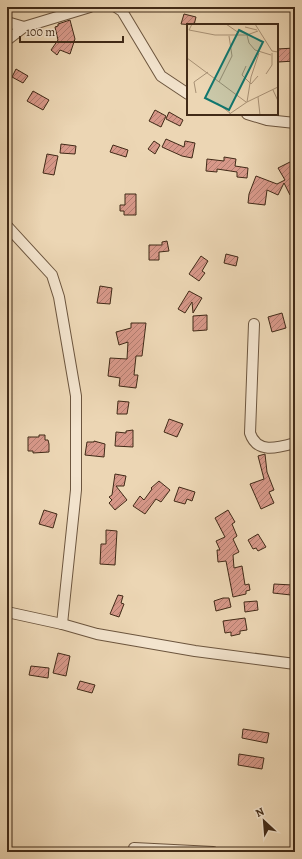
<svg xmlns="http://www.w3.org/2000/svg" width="302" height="859" viewBox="0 0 302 859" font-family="Alegreya,serif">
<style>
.building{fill:url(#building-hatch);stroke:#412a17}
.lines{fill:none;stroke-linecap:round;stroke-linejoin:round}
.minor-casing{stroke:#6c553e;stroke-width:12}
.minor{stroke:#f3e4ce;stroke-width:10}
.inset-road{fill:none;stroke:#a89175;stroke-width:1}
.view{fill:#0f766e;fill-opacity:0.15;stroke:#0f766e;stroke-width:2}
.inset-edge{fill:none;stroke:#412a17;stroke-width:2}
</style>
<defs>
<pattern id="building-hatch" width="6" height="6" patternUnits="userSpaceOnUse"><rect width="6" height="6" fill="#d79889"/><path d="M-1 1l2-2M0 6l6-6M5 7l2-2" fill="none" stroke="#b07c6f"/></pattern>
</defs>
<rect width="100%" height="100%" fill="#ecd6b4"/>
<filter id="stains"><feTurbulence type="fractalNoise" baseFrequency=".005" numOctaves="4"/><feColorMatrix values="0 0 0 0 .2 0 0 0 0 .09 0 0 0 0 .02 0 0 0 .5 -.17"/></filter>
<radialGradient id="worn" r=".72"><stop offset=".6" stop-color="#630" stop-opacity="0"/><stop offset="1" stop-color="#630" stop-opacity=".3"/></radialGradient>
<g class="building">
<path d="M184,14L196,17L194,25L181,24Z"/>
<path d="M70,20L75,39L70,54L60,50L57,55L51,50L58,40L55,27L58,26V24Z"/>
<path d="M295,48V61L278,62L277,49Z"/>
<path d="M16,69L28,76L23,83L12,77Z"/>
<path d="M33,91L49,100L43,110L27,101Z"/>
<path d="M155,110L166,116L161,127L149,121Z"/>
<path d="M169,112L183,120L180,126L166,119Z"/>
<path d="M166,139L184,147L185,141L195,143L192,158L182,156L162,147Z"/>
<path d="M154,141L160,145L155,154L148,149Z"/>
<path d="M61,144L76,146L75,154L60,153Z"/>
<path d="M113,145L128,150L126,157L110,152Z"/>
<path d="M47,154L58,156L54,175L43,173Z"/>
<path d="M224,157L236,159L235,166L248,168L247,178L237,177V172L217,169V172L206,171L207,159L224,161Z"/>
<path d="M292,161L295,167V193L290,195L284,183L278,195L267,190L265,205L248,203L249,194L256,176L277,184L285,180L278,168Z"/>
<path d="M125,194H136V215H124V211H120V205H125Z"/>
<path d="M167,241L169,251L159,252V260H149V245H162V242Z"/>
<path d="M226,254L238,257L236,266L224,263Z"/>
<path d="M201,256L208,261L202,271L205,273L199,281L189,274Z"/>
<path d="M100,286L112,288L110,304L97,303Z"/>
<path d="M189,291L202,298L193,313L192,302L185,313L178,309Z"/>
<path d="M282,313L286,328L272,332L268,317Z"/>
<path d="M207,315V330L193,331V316Z"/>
<path d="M131,323H146L142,356H136L134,375H138L136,388L119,386L120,378L108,376L110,358L127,359L128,342L119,345L116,332L131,328Z"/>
<path d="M118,401L129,402L127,414H117Z"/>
<path d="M169,419L183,424L177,437L164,432Z"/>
<path d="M133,430V447L115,446L116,432L126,433V431Z"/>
<path d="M39,435H45V440H48L49,444V452L33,453V451H28V437H39Z"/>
<path d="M94,441L105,444L104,457L85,455L87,442H94Z"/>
<path d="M265,454L267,472L274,490L269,492L274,503L261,509L250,484L264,479L258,456Z"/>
<path d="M115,474L126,476L124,486H116L127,500L115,510L109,503L112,500L109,497L112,495Z"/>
<path d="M159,481L170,490L161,502L156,499L145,514L133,506L140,496L144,500L152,489L151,488Z"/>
<path d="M179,487L195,492L192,501L187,499L185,504L174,501Z"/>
<path d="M44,510L57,514L53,528L39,524Z"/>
<path d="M228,510L235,522L232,524L237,536L233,539L239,552L233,555L234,568L242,566L245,585L249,584L250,590L246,591V594L233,597L226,561L218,562L217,550H220L216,541L225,537L215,518Z"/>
<path d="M106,530L117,531L115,565L100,564L101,544H106Z"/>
<path d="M258,534L266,547L258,551L256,548L253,549L248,540Z"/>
<path d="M274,584L292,585L291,595L273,593Z"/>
<path d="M118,595L123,596L121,603L124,604L119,617L110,614Z"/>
<path d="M223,598H229L231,607L216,611L214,601Z"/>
<path d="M257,601L258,610L245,612L244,602Z"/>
<path d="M245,618L247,630L240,631V634L231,636V632L225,633L223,621Z"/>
<path d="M58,653L70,656L66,676L53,673Z"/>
<path d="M31,666L49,668L48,678L29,675Z"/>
<path d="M80,681L95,685L92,693L77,689Z"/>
<path d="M243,729L269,733L267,743L242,738Z"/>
<path d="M239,754L264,758L262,769L238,765Z"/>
</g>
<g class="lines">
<g class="minor-casing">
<g id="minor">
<path d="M116,7L122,11L161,76L188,94"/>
<path d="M7,22L24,27"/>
<path d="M7,40L24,27L90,7"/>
<path d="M247,114L267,120L295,123"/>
<path d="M7,226L52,275L59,297L76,396V490L62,624"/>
<path d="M254,324L250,433C257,454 277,448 295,443"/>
<path d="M7,612L62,624L97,634L195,651L295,664"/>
<path d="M134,848L213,852"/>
</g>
</g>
<use href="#minor" class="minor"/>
</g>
<g transform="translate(187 24)">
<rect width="91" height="91" fill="#ecd6b4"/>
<path class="inset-road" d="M5,0L2,6L28,11H60L71,7M39,0L52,9M68,0L85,27L91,28M58,3L70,6M60,11L62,19L68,26L84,31M0,34L59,78M59,42L55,51L64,60L71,52M79,50L85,41V29M32,58L45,32L42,12M86,66L91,77M9,69L7,58L21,48M71,73L73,91M60,78L64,53L72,29M30,79L43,89M41,91L60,78L91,63"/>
<path class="view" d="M52,6L76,18L42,86L18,74Z"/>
<rect width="91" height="91" class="inset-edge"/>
</g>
<rect width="302" height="859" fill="none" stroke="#ecd6b4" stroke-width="24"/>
<rect x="8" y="8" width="286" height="843" fill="none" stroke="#412a17" stroke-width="2"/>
<rect x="12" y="12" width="278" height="835" fill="none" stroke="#412a17"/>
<g transform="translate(264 821) rotate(334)" stroke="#f3e4ce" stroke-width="3" paint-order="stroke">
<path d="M0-3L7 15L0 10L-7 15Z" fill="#412a17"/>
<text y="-6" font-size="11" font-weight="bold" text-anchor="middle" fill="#412a17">N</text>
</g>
<path d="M20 36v6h103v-6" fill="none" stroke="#412a17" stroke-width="2"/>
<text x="26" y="36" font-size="12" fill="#412a17" stroke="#f3e4ce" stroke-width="3" paint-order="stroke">100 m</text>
<rect width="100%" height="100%" filter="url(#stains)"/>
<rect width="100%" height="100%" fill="url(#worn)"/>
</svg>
